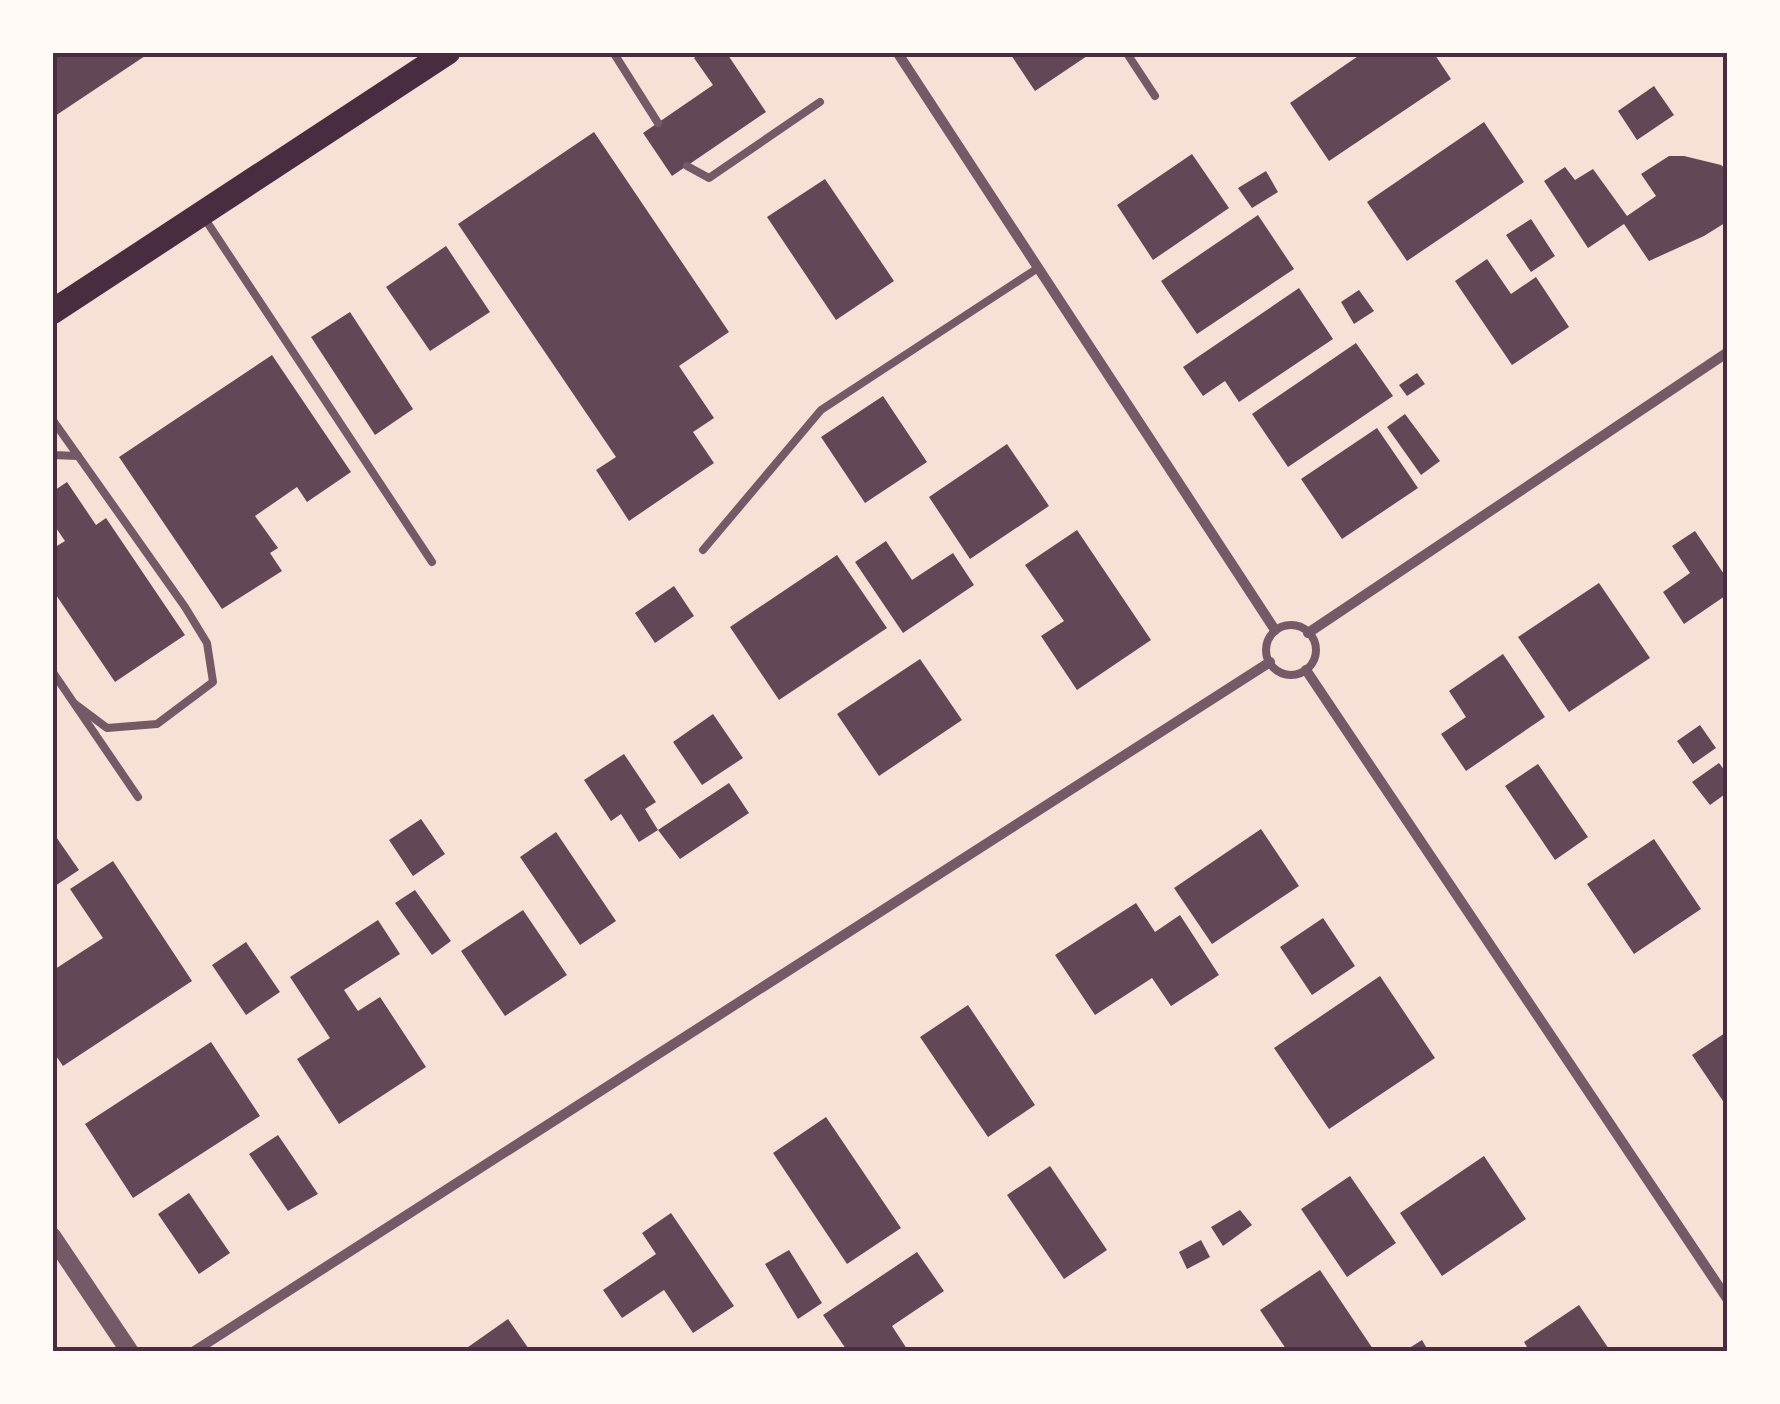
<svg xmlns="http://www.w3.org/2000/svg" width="1780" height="1404" viewBox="0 0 1780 1404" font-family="'Roboto Serif',serif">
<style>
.building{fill:#644757}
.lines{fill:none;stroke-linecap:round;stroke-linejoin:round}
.service{stroke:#755966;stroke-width:8}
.minor{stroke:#755966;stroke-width:10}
.tertiary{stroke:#755966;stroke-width:18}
.primary{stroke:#4a2c40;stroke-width:25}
.neatline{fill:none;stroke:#4a2c40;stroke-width:4}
</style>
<rect width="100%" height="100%" fill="#f7e1d7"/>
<g class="building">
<path d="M52,52H151L52,118Z"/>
<path d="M702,52H726L766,112L672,176L643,133L713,85L694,58Z"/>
<path d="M1009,52H1093L1035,91Z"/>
<path d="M1364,52H1433L1451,79L1329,161L1290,103Z"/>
<path d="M1654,86L1674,115L1637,140L1618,111Z"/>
<path d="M1484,122L1524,182L1407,261L1367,202Z"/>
<path d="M594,132L729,332L679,366L714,418L693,432L714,463L629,521L596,470L616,457L458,224Z"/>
<path d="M1192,154L1229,208L1153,260L1117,205Z"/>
<path d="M1669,156H1684L1721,165L1728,171V221L1704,236L1649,261L1624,224L1588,248L1544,181L1565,167L1575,180L1593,169L1627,216L1656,196L1641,174Z"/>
<path d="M1266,171L1278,192L1252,208L1238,188Z"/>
<path d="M825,179L894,281L836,320L767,217Z"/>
<path d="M1258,215L1294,269L1197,334L1161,281Z"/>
<path d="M1531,219L1555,256L1531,272L1506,235Z"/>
<path d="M446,246L490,312L430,351L386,287Z"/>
<path d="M1487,259L1511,294L1536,277L1569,327L1512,365L1455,281Z"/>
<path d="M1299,288L1333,339L1239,402L1225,381L1203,396L1183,367Z"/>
<path d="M1359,290L1374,311L1354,324L1341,302Z"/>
<path d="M350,312L413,409L375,435L311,337Z"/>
<path d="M1356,343L1393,396L1288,467L1252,414Z"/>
<path d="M272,355L351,472L307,502L297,487L255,516L278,548L270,553L282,571L222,609L119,457Z"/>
<path d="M1417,373L1425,384L1407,396L1399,385Z"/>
<path d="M883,396L927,462L865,503L821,437Z"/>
<path d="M1405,414L1440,461L1421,475L1387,427Z"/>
<path d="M1377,428L1418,488L1342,539L1301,479Z"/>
<path d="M1007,444L1049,506L970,559L929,497Z"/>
<path d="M67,482L96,525L106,518L185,635L115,682L52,589V549L65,541L52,522V492Z"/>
<path d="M1077,530L1151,640L1077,690L1041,636L1064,621L1025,565Z"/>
<path d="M1695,531L1728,580V594L1684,624L1663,592L1690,573L1672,546Z"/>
<path d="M886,541L912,580L953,553L974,585L903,633L855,562Z"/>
<path d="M837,555L887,628L779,700L730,627Z"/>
<path d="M1599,583L1650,658L1569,712L1518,637Z"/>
<path d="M674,586L694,616L655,643L635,613Z"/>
<path d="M1503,654L1545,717L1466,771L1441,734L1466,717L1449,691Z"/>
<path d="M920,659L962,720L879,776L837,714Z"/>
<path d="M713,714L743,758L702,785L673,742Z"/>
<path d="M1700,725L1716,748L1693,764L1677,741Z"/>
<path d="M624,754L656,802L645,809L658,830L729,783L749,813L680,859L658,830L639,842L621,814L611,821L584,780Z"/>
<path d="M1719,763L1728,775V792L1710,805L1692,782Z"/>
<path d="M1538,764L1588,837L1555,860L1505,786Z"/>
<path d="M421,819L445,854L413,876L389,840Z"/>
<path d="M1261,829L1299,886L1212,944L1174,888Z"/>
<path d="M52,831L79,870L52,888Z"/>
<path d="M556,832L616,921L580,945L520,857Z"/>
<path d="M1654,839L1701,909L1634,954L1587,884Z"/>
<path d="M113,861L192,981L63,1066L52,1050V971L103,938L70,889Z"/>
<path d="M415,890L451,941L432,955L395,903Z"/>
<path d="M1136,903L1155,932L1180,915L1219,975L1171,1006L1152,978L1095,1015L1055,955Z"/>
<path d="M523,910L567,975L505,1016L461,951Z"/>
<path d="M1323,918L1355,966L1312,995L1280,947Z"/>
<path d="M378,920L400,954L344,990L358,1011L380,997L426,1067L339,1124L297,1059L330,1038L290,977Z"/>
<path d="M246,942L280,992L246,1015L212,965Z"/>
<path d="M1380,976L1435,1058L1329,1129L1274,1048Z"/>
<path d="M968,1005L1035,1105L988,1137L920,1037Z"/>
<path d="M1728,1031V1098L1723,1101L1692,1055Z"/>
<path d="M211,1042L260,1116L133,1198L85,1124Z"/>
<path d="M826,1117L901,1228L847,1264L773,1153Z"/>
<path d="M278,1135L318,1194L288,1211L249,1154Z"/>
<path d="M1484,1156L1526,1219L1442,1276L1400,1213Z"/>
<path d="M1050,1166L1107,1250L1064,1279L1007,1195Z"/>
<path d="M1350,1176L1396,1243L1347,1277L1301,1209Z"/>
<path d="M189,1193L230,1253L199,1274L158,1214Z"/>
<path d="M1240,1210L1252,1225L1223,1246L1211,1227Z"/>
<path d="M671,1213L734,1306L693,1333L664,1290L622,1318L603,1290L656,1254L642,1233Z"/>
<path d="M1201,1240L1210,1257L1187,1269L1179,1252Z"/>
<path d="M789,1250L822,1303L798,1319L765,1264Z"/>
<path d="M917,1252L944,1291L892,1326L909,1352H848L823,1315Z"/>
<path d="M1320,1270L1375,1352H1288L1260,1310Z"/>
<path d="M1579,1305L1611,1352H1530L1524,1342Z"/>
<path d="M508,1319L531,1352H461Z"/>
<path d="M1422,1340L1429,1352H1403Z"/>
</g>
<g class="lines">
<g class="service">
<path d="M613,52L658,123"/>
<path d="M1126,52L1155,96"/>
<path d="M687,166L709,178L820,102"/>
<path d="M203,216L432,562"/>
<path d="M52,419L185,607L207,643L213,682L157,724L107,728L75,704"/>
<path d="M52,455L78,456"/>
<path d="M703,550L821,410L1038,268"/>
<circle cx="1291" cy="650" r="25"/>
<path d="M52,671L138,797"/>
</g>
<g class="minor">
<path d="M897,52L1275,630"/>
<path d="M1308,633L1728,352"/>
<path d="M1306,670L1728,1300"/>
<path d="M193,1352L1270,662"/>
</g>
<path class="tertiary" d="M52,1236L130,1352"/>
<path class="primary" d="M52,312L448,52"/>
</g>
<rect width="1780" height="1404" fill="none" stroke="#fffaf5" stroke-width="110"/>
<rect x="55" y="55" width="1670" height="1294" class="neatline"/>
</svg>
